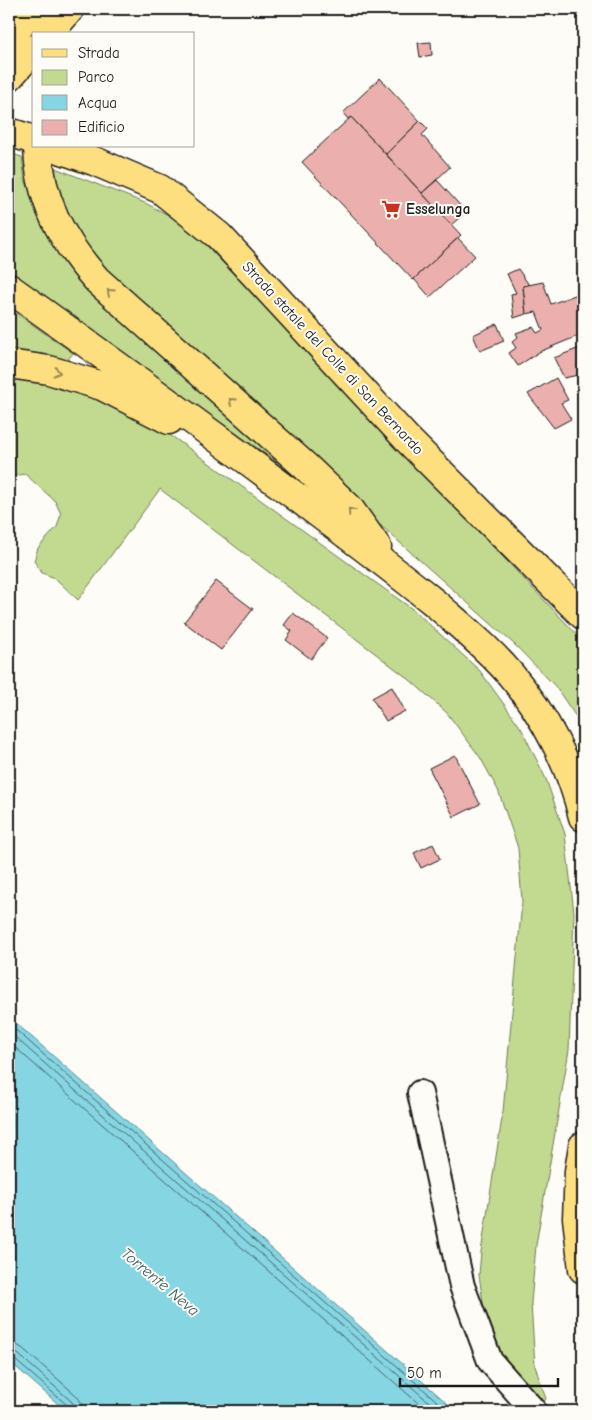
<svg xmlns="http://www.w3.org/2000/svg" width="592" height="1420" viewBox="0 0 592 1420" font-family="'Comic Neue',sans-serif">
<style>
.green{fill:#c2da90;stroke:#6f7b56}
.water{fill:#85d5e2;stroke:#5b8b93}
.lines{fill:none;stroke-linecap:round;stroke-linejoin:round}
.shore{stroke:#46666b;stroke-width:1}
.building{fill:#ebb0ad;stroke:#1c1c1c}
.minor-casing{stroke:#1c1c1c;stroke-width:28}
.major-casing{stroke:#1c1c1c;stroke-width:31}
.highway-casing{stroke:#1c1c1c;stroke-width:31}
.minor{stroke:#fdfcf7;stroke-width:24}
.major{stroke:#fedf80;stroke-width:28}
.highway{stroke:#fedf80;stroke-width:28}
.oneway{stroke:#988753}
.labels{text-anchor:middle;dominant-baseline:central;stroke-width:4;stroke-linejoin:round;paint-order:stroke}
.poi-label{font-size:15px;font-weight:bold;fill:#1c1c1c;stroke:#fdfcf7;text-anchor:start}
.street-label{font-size:15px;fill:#1c1c1c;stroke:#fdfcf7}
.water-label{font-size:16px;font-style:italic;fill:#415d61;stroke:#fdfcf7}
</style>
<rect width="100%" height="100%" fill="#fdfcf7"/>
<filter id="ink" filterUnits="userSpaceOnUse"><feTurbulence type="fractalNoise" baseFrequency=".02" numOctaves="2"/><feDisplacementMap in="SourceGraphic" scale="10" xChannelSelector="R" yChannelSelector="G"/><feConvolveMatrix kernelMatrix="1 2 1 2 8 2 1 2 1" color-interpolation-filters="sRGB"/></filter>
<g filter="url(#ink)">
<g class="green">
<path d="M9,153L22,157L25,180L47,231L297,476L9,274Z"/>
<path d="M50,166L145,203L186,224L583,641V727L555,686L515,645L352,500L100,268L71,227Z"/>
<path d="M9,308L73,353L67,361L50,357L9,353Z"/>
<path d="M9,374L48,381L109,401L166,432L415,611L480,671L521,728L546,779L565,834L574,913L569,1050L536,1245L531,1303L535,1366L546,1399L540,1407L500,1353L489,1328L484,1309L479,1275L481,1252L503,1112L522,902L518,848L498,790L480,757L447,713L410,680L160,489L78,600L55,578L42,573L34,561L38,548L57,527L61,514L55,501L25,474L9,477Z"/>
</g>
<path class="water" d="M9,1017L456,1411H66L9,1361Z"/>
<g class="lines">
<g class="shore">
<path d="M9,1024L448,1411"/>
<path d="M9,1032L439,1411"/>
<path d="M9,1042L427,1411"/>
<path d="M9,1343L15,1344L22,1348L76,1395L81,1402L83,1411"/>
<path d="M9,1351L18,1354L71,1401L74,1405L75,1411"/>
<path d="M9,1357L14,1359L67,1405L69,1411"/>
</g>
</g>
<g class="building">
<path d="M431,42L432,55L420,57L418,43Z"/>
<path d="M380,78L420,121L386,154L351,117L348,119L343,113Z"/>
<path d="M351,117L461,235L413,280L302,162Z"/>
<path d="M420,121L428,129L422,135L450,167L422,193L386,154Z"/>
<path d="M437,180L466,212L451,225L422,193Z"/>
<path d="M458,238L475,256L430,297L414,279Z"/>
<path d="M518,269L529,285L523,286L526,314L514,318L511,294L516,293L507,274Z"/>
<path d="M543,282L551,304L583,292V374L564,378L554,358L582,347L578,336L539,352L518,366L509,353L516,348L512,342L518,337L516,333L533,327L537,333L543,330L536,312L526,314L523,286Z"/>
<path d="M497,324L504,341L480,351L473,335Z"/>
<path d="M556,378L568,400L561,403L571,419L554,428L528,394Z"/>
<path d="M216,581L253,609L221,650L184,622Z"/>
<path d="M293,613L327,638L311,659L286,640L292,631L284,625Z"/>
<path d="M392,687L405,711L386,721L372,698Z"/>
<path d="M455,755L480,804L454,817L429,768Z"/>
<path d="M433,844L440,859L421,868L414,853Z"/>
</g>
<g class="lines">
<g class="minor-casing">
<path id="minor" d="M420,1093L462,1286L490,1361L534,1411"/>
</g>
<g class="major-casing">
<g id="major">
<path d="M9,132L34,140"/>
<path d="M51,146L94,161L160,189L219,236L407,439L583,615"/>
</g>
</g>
<g class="highway-casing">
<g id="highway">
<path d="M48,34L70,9"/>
<path d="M9,38L35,9"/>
<path d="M9,77L34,49"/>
<path d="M38,146C39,199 62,241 97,280L305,466L349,508L377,547"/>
<path d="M9,288C114,363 219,438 322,516C361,545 399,574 436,604C462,627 489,649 511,675C545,715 571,766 583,817"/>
<path d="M9,364L49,370L102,386L169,420"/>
<path d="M583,1146L579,1171L577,1218L583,1269"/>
</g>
</g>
<use href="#minor" class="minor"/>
<use href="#major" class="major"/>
<use href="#highway" class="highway"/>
</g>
<defs><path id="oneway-chevron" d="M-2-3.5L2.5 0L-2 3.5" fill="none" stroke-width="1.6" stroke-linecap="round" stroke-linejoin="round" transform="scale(1.25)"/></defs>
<g class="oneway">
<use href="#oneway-chevron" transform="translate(110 292) rotate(-138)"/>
<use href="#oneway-chevron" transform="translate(57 372) rotate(14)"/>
<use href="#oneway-chevron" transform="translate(232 401) rotate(-138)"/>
<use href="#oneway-chevron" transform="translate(351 511) rotate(-130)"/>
</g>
</g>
<defs>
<g id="supermarket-bare" transform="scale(1.5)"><path d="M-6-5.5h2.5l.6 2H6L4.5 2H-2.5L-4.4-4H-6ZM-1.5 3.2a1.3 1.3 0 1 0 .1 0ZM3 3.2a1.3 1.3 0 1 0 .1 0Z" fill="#c8321e" stroke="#fdfcf7" stroke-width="2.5" paint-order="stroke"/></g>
</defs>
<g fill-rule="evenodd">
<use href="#supermarket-bare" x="391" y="209"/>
</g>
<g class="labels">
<g class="poi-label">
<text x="406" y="209">Esselunga</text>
</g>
<g class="street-label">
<text transform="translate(333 358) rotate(47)">Strada statale del Colle di San Bernardo</text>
</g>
<g class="water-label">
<text transform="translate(160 1282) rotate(40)">Torrente Neva</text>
</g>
</g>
<rect width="592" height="1420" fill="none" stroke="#fdfcf7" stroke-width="30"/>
<rect x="15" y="15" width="562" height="1390" fill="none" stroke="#1c1c1c" stroke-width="2" filter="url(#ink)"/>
<rect x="32" y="32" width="162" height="115" fill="#fdfcf7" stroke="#a3a29f"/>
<rect x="42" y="49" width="25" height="8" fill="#fedf80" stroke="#a3a29f"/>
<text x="78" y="58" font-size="15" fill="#1c1c1c">Strada</text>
<rect x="42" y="70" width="25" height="15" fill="#c2da90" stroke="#a3a29f"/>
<text x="78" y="82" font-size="15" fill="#1c1c1c">Parco</text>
<rect x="42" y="95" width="25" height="15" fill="#85d5e2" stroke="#a3a29f"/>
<text x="78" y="108" font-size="15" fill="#1c1c1c">Acqua</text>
<rect x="42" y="120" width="25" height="15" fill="#ebb0ad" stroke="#a3a29f"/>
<text x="78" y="132" font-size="15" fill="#1c1c1c">Edificio</text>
<path d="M400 1378v8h158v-8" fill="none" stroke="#1c1c1c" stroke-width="2.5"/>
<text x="407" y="1378" font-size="15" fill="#1c1c1c" stroke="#fdfcf7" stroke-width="4" paint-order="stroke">50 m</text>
</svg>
